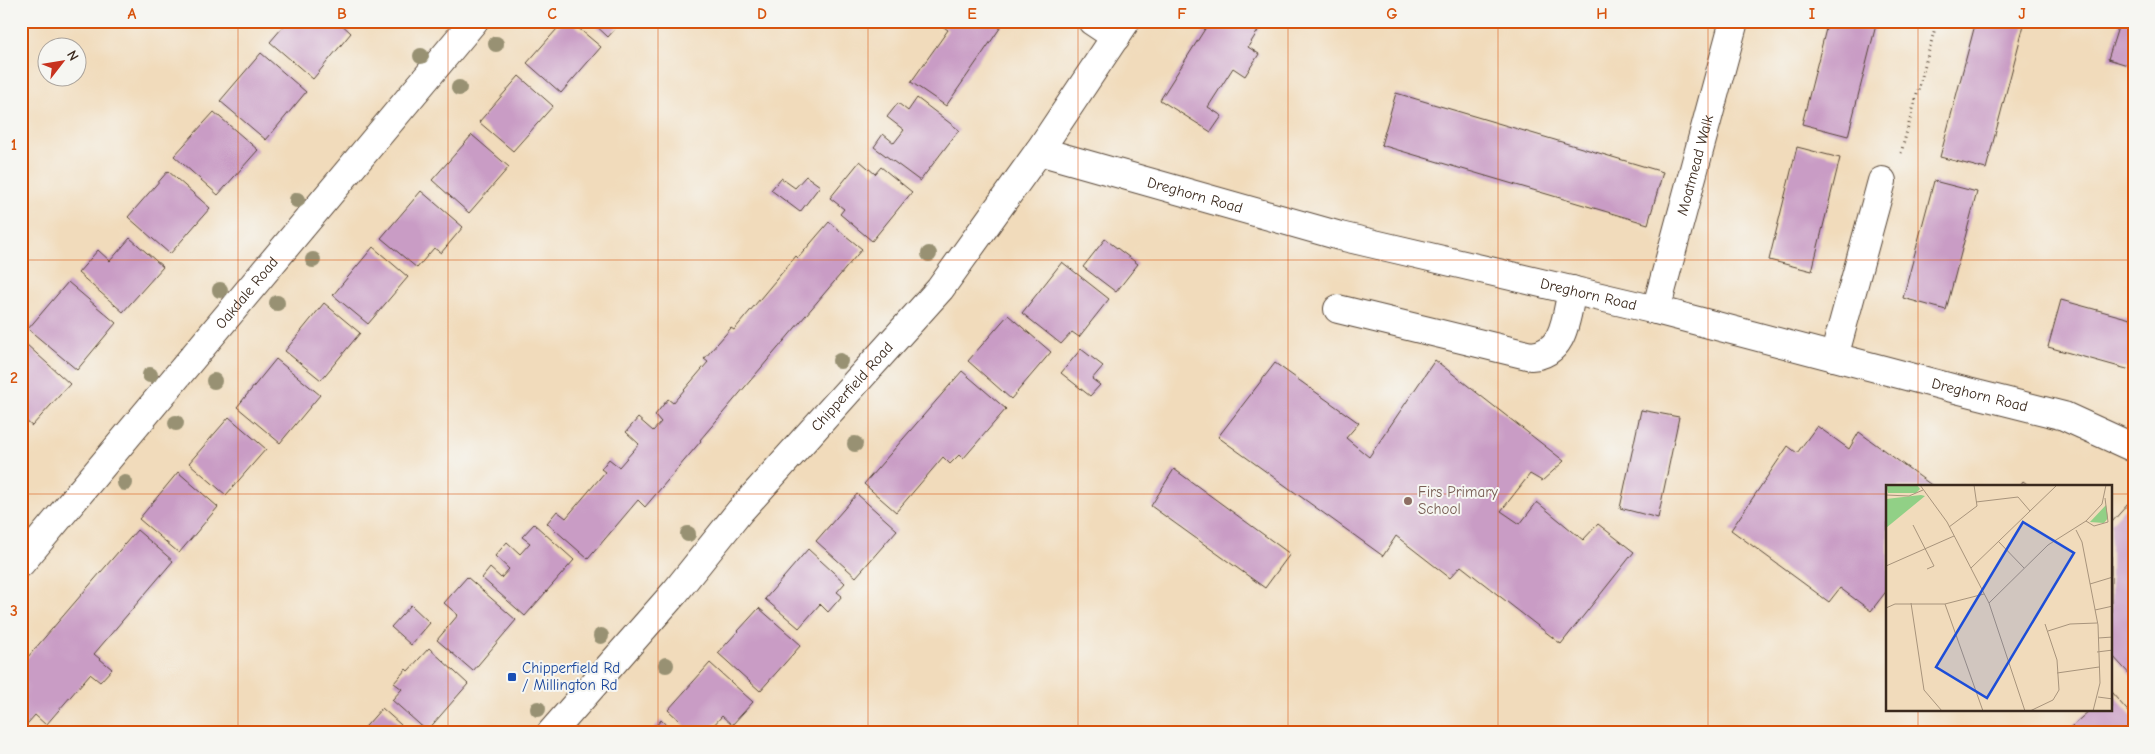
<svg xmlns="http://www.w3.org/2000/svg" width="2155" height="754" viewBox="0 0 2155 754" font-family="'Comic Neue',sans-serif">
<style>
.building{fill:#c99cc5}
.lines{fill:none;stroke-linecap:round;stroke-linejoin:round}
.minor-casing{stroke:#564536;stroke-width:30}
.path{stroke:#564536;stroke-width:3;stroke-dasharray:1 4;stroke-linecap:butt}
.minor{stroke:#fff;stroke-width:28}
.tree{fill:#989173}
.grid{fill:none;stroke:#d7540e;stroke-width:1;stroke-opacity:0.55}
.education-dot{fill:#8d6e63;stroke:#f6f6f2;stroke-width:2}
.transit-dot{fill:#1a4fb4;stroke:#f6f6f2;stroke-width:2}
.labels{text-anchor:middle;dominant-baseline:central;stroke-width:4;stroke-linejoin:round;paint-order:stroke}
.street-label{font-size:15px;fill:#3b2a1e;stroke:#f6f6f2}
.education-label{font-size:15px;fill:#785e54;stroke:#f6f6f2;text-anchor:start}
.transit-label{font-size:15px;fill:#164399;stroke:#f6f6f2;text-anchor:start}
.inset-road{fill:none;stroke:#a8947c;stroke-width:1}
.view{fill:#1d4ed8;fill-opacity:0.15;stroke:#1d4ed8;stroke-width:2.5}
.inset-edge{fill:none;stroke:#3b2a1e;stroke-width:2.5}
.neatline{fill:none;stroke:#d7540e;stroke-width:2}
.grid-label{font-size:16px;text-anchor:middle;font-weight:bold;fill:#d7540e}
</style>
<rect width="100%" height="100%" fill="#f6f6f2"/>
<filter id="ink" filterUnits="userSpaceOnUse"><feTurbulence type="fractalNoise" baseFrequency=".02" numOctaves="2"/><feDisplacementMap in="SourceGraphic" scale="10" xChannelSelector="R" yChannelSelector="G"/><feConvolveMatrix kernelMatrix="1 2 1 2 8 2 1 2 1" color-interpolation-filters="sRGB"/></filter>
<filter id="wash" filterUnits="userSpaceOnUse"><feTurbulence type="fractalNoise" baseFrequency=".0096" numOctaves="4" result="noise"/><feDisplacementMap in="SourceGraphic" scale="20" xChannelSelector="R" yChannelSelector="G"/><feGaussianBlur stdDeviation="1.12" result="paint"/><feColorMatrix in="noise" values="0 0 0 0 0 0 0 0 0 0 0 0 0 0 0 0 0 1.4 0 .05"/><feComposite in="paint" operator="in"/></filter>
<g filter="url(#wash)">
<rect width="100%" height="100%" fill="#f1dbbb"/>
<g id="blocks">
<g class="building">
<path d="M288,21H338L351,33L313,79L270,42Z"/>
<path d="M564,21H570L601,47L561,93L527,63Z"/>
<path d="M591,21H622L608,37Z"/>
<path d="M939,21H1005L946,106L911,82L948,30L938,23Z"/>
<path d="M1210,21H1264L1248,47L1259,54L1245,76L1233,68L1208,107L1222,116L1211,132L1160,100Z"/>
<path d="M1828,21H1877L1848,136L1802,124Z"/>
<path d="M1976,21H2025L1986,169L1940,157Z"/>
<path d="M2120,21H2134V67L2108,59Z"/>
<path d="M261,53L306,92L266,140L220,101Z"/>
<path d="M519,76L553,106L513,151L479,122Z"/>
<path d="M1396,93L1663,172L1648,224L1381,145Z"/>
<path d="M917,98L959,130L920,181L874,147L883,134L894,143L904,130L887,117L898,103L908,111Z"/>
<path d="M214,112L258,150L218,195L174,156Z"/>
<path d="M472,135L509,167L469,213L432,180Z"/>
<path d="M1797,147L1840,158L1812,271L1769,260Z"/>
<path d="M860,161L875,174L881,167L912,192L872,241L840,214L844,209L830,198Z"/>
<path d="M168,171L210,208L170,254L128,217Z"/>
<path d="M806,176L820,186L800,212L771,190L781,178L795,188Z"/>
<path d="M1934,181L1977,192L1946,310L1903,298Z"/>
<path d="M421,191L463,227L441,253L434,248L417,268L381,238Z"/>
<path d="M829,222L862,249L700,440L701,441L645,507L638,500L588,559L547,523L557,511L566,518L605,472L601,469L609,459L619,467L639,444L626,432L638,418L653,431L661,422L655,415L668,399L673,403L708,362L704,359L731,328L734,330L796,256L798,258Z"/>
<path d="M130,238L163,267L123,312L78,273L98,250L110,261Z"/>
<path d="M1105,239L1138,264L1116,292L1083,267Z"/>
<path d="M373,247L408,277L368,324L333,295Z"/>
<path d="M1062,262L1109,299L1079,337L1072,332L1061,344L1022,313Z"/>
<path d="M68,282L116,323L77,370L28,329Z"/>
<path d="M2061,300L2134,320V371L2048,347Z"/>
<path d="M324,303L360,333L321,380L285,351Z"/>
<path d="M1008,315L1051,352L1011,399L968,361Z"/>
<path d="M26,344L70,384L32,426L21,417V349Z"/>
<path d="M1081,349L1103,366L1092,379L1100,385L1090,396L1061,373Z"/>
<path d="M276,359L320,395L280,443L237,407Z"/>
<path d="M1435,360L1564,461L1542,481L1530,474L1501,511L1520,524L1537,502L1583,540L1598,524L1634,552L1561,644L1461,566L1450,578L1396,536L1383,556L1218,437L1275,363L1359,423L1346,438L1369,457Z"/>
<path d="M962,371L1006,409L963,459L959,455L950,464L943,457L896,512L864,484Z"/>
<path d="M1641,410L1679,417L1658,518L1620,508Z"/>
<path d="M229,417L266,449L226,495L189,463Z"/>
<path d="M1817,426L1849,449L1859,432L1934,487H1888V589L1871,611L1840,588L1829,602L1731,530L1788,446L1797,453Z"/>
<path d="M1174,469L1290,554L1265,588L1151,506Z"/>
<path d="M178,472L218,507L179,553L139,519Z"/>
<path d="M2023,481L2031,487H2019Z"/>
<path d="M857,494L897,530L856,577L816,541Z"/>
<path d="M2129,503L2134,507V679L2111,654V523Z"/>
<path d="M534,524L574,560L525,616L482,578L490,568L501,578L509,569L495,556L507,542L520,554L530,543L522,537Z"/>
<path d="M137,530L173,561L94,654L112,669L100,682L90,674L46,725L35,715L21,731V665Z"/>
<path d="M808,549L845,583L837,592L842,596L828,612L820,604L799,628L765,599Z"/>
<path d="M467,577L516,620L473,671L437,640L458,615L444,603Z"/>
<path d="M411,605L430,623L411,645L391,627Z"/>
<path d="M759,608L801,645L760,691L718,653Z"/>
<path d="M429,648L468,684L427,731L392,700L402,689L394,683L406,669L408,671Z"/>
<path d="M710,663L753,702L732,725L722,716L712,727L719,733H693L668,710Z"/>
<path d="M2111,692L2134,718V733H2064L2090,710H2111Z"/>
<path d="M382,708L410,733H360Z"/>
<path d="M661,720L675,733H650Z"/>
</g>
</g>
</g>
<g filter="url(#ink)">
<use href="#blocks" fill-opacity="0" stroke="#564536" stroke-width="1"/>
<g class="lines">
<g class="minor-casing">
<g id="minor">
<path d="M1092,21L1116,37"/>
<path id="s1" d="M1039,151L1340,236L1656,310L1952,388L2064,416L2134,448"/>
<path d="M1338,309L1531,356C1565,354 1566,317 1572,290"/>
<path id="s2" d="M1656,310L1734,21"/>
<path d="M1834,357L1882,181"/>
<path id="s3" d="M21,563L474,21"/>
<path id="s4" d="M551,733L676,591L740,511L940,289L1039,151L1126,21"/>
</g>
</g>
<path class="path" d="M1901,153L1937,21"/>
<use href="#minor" class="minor"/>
</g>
<g class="tree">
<circle cx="496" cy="44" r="8"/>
<circle cx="421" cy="56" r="8"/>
<circle cx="459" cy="88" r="8"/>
<circle cx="297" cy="200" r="8"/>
<circle cx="929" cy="254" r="8"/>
<circle cx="313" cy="260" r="8"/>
<circle cx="220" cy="290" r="8"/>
<circle cx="277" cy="303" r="8"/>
<circle cx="840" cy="361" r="8"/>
<circle cx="150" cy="375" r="8"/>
<circle cx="214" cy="381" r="8"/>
<circle cx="176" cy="423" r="8"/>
<circle cx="855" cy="444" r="8"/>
<circle cx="125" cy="483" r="8"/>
<circle cx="688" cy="534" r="8"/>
<circle cx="601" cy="636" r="8"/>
<circle cx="666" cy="665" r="8"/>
<circle cx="538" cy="709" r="8"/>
</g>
</g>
<path class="grid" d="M238,21V733M448,21V733M658,21V733M868,21V733M1078,21V733M1288,21V733M1498,21V733M1708,21V733M1918,21V487M21,260H2134M21,494H1888M2111,494H2134M1918,710V733"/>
<circle class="education-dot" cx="1408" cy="501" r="5"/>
<rect class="transit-dot" x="507" y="672" width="10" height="10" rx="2.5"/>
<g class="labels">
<g class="street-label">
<text stroke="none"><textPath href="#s2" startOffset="150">Moatmead Walk</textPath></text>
<text stroke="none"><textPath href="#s1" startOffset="162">Dreghorn Road</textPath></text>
<text stroke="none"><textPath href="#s3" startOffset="352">Oakdale Road</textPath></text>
<text stroke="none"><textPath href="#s1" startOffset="568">Dreghorn Road</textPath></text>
<text stroke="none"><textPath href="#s4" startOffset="459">Chipperfield Road</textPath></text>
<text stroke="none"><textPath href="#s1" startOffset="972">Dreghorn Road</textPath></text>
</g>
<g class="education-label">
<text x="1418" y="492">Firs Primary<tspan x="1418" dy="17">School</tspan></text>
</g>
<g class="transit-label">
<text x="522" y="668">Chipperfield Rd<tspan x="522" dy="17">/ Millington Rd</tspan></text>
</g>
</g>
<g transform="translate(1886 485)">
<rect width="226" height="226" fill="#f1dbbb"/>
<path d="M0,0H31L34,4L30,8H2ZM35,10L39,11L0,43V14ZM220,20L222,33L218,38L204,37Z" fill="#91d086"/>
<path class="inset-road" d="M34,0L61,37L103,118L139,226M0,10L23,11L37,5M90,17L132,12L144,26M200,36L208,41L222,37L219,13M27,40L48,81L41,84M63,42L91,21L88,0M190,45L196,57L212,140L214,198L207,226M112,56L138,83M0,81L68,51M85,83L171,0M204,99L227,92M25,118L38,205L56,226M103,118L162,60L200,36L216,19L220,0M59,119L97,226M0,123L9,119H59L98,109M209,125L227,121M162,146L184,139L211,138M212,153L227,152M211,167L227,165M171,188L213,182M212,212L227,214M144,226L167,215L173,205L171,175L159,139"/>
<path class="view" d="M137,37L188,68L101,213L50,182Z"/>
<rect width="226" height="226" class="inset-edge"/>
</g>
<rect width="2155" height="754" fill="none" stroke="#f6f6f2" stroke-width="55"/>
<g transform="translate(62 62) rotate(59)"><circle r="24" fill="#f6f6f2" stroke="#aba49d"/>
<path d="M0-4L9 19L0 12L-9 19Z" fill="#c8321e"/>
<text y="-8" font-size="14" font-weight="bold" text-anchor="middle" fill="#3b2a1e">N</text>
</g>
<rect x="28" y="28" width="2100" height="698" class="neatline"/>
<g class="grid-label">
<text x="132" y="19">A</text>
<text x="342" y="19">B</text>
<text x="552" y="19">C</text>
<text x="762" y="19">D</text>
<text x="972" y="19">E</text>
<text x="1182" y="19">F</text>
<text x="1392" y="19">G</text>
<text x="1602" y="19">H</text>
<text x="1812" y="19">I</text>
<text x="2022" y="19">J</text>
<text x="14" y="150">1</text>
<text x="14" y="383">2</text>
<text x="14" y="616">3</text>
</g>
</svg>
